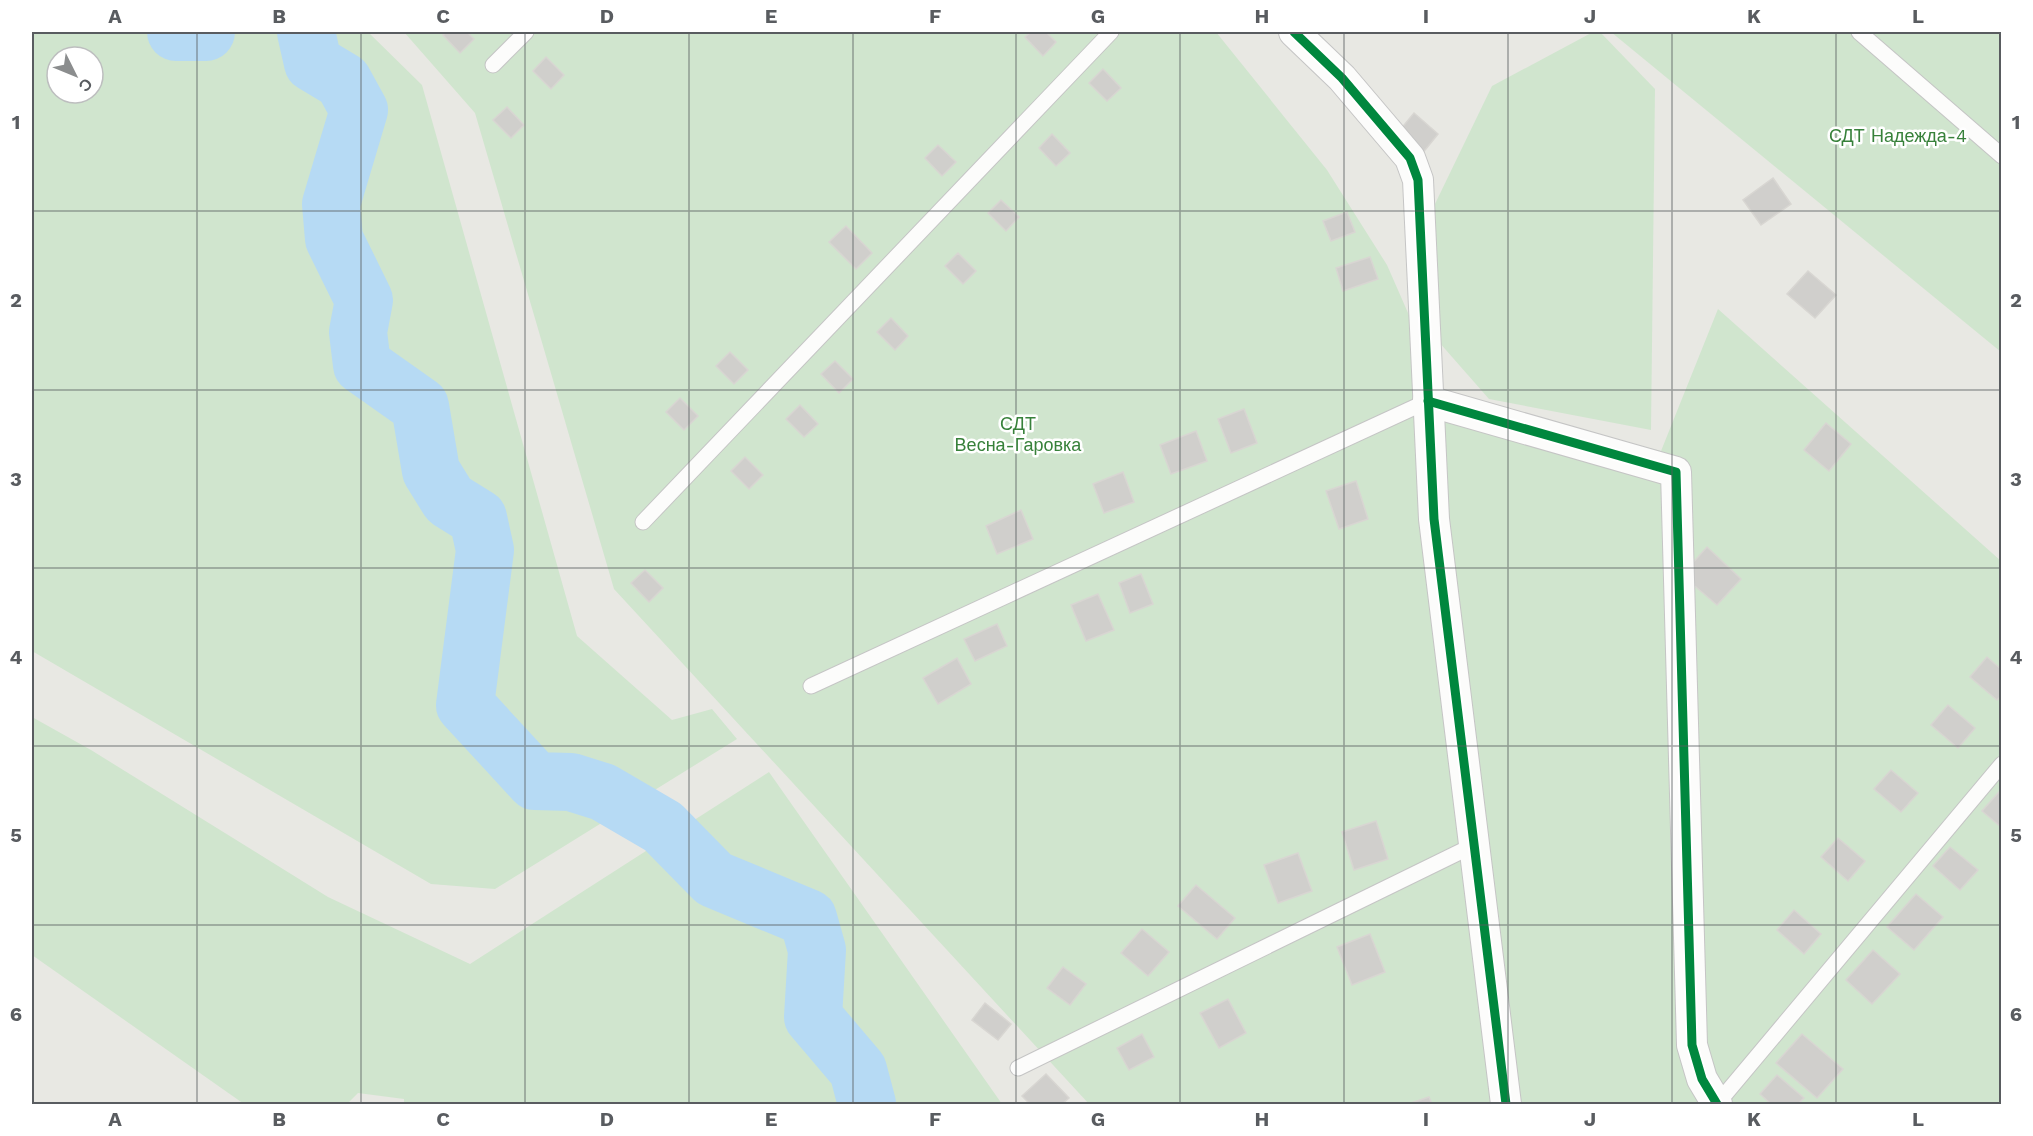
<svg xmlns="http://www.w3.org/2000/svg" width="2033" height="1136" viewBox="0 0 2033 1136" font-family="'Work Sans',sans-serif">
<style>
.green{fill:#d0e5ce;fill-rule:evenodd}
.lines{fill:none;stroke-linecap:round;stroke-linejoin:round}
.river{stroke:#b6daf4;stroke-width:58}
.building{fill:#d0cfcc;stroke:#d8d6d2;stroke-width:1.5}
.service-casing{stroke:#c5c5c5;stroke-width:17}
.minor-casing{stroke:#c5c5c5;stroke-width:32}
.service{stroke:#fcfcfb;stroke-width:15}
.minor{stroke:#fcfcfb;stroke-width:30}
.cycleway-casing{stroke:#fff;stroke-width:13}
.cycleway{stroke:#00873e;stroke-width:9}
.grid{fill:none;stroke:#595c60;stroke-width:1.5;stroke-opacity:0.55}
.labels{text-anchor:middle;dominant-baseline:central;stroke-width:5;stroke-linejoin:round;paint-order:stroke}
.park-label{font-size:18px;fill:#37813a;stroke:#fff}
.neatline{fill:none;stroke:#595c60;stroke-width:2}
.grid-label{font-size:20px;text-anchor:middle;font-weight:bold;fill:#595c60}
</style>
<rect width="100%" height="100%" fill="#e8e8e3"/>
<g class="green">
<path d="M32,32H368L422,85L577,636L672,720L712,709L737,739L495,889L431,884L32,651ZM57,57H93V93H57Z"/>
<path d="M404,32H1216L1327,170L1387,265L1444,395L1661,451L1718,309L2001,561V1104H1089L614,589L475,113Z"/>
<path d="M1593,32H1600L1655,89L1651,430L1489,399L1431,333L1434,206L1492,86Z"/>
<path d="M1611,32H2001V352Z"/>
<path d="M32,717L91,750L328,897L470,964L769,772L1002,1104H404V1099L358,1093L347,1104H244L32,955Z"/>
</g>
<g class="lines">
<g class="river">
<path d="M176,32H206"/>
<path d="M306,32L313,63L343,81L359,110L331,204L334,239L364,300L358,332L362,365L420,406L431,471L449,500L478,518L485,550L465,705L535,781L571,782L603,792L663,827L714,879L808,918L817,950L813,1017L858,1070L867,1104"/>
</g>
</g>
<g class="building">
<path d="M446,32H467L474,39L460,53L443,35Z"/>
<path d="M1031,32H1046L1056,42L1043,56L1025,37Z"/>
<path d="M546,57L564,75L551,89L533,71Z"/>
<path d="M1103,69L1121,88L1107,101L1089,83Z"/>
<path d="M507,107L524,125L511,138L493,120Z"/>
<path d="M1414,113L1438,134L1421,155L1396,135Z"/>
<path d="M1052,134L1070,153L1056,166L1039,148Z"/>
<path d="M938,145L956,162L942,176L925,158Z"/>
<path d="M1773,178L1791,204L1761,225L1743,200Z"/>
<path d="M1001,200L1019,217L1006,231L988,213Z"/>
<path d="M1347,212L1355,232L1331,241L1323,221Z"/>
<path d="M846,226L872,253L856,269L829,242Z"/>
<path d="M958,253L976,271L963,284L945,266Z"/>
<path d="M1370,257L1378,279L1343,291L1336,268Z"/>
<path d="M1808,271L1836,295L1815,318L1787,294Z"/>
<path d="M891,318L908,336L895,350L877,332Z"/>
<path d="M730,352L748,370L734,384L716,366Z"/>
<path d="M835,361L853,379L839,393L821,374Z"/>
<path d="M680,398L698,416L684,430L666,412Z"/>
<path d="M800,405L818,424L804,437L786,419Z"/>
<path d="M1244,409L1257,443L1231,453L1218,419Z"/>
<path d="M1826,423L1851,444L1829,471L1804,450Z"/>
<path d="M1196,431L1207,461L1171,474L1160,445Z"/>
<path d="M745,457L763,475L749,489L731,471Z"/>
<path d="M1123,472L1134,502L1104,513L1093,484Z"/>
<path d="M1356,481L1368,519L1339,529L1326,491Z"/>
<path d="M1021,510L1033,539L997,554L986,526Z"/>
<path d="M1707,547L1741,579L1717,605L1682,575Z"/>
<path d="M645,570L663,588L649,602L631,583Z"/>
<path d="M1141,574L1153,604L1130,613L1119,583Z"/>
<path d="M1098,594L1114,630L1086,641L1071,605Z"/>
<path d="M997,624L1007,646L975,661L964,639Z"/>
<path d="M1987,657L2002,670V695L1997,700L1970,677Z"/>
<path d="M957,658L971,684L938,704L923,678Z"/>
<path d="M1948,705L1975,728L1958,748L1931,725Z"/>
<path d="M1891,770L1918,793L1901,812L1874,789Z"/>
<path d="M1999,792L2002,794V828L1982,811Z"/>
<path d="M1376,821L1388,859L1354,870L1342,832Z"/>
<path d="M1838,838L1865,861L1848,881L1821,857Z"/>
<path d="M1950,847L1978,870L1960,890L1933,866Z"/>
<path d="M1298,853L1312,891L1278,903L1264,865Z"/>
<path d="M1196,885L1235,918L1217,939L1178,906Z"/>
<path d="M1916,894L1943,917L1914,950L1887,927Z"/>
<path d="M1794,910L1821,934L1804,954L1777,930Z"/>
<path d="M1142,929L1169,952L1148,976L1121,953Z"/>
<path d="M1370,934L1385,972L1352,985L1337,947Z"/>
<path d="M1873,950L1900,974L1872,1004L1846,980Z"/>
<path d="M1063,967L1086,984L1070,1005L1047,988Z"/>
<path d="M1228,999L1246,1033L1219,1048L1200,1013Z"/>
<path d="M985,1003L1011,1024L998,1040L972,1020Z"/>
<path d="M1142,1034L1154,1057L1129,1070L1117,1048Z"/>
<path d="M1802,1034L1843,1069L1817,1098L1776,1063Z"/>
<path d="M1046,1074L1069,1098L1062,1104H1030L1022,1096Z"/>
<path d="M1777,1075L1804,1098L1798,1104H1771L1760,1094Z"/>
<path d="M1429,1097L1432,1104H1408Z"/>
</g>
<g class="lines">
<g class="service-casing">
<g id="service">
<path d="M1859,32L2002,156"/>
<path d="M493,65L526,32"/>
<path d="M643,522L1111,32"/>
<path d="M811,686L1428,401"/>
<path d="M1018,1068L1474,845"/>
<path d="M1717,1104L2002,764"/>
</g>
</g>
<g class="minor-casing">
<g id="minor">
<path d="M1294,32L1342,78L1410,158L1418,180L1434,519L1506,1104"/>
<path d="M1428,401L1676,472L1692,1045L1702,1079L1717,1104"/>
</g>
</g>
<use href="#service" class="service"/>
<use href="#minor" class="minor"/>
<g class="cycleway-casing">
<g id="cycleway">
<path d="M1294,32L1342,78L1410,158L1418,180L1434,519L1506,1104"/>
<path d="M1428,401L1676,472L1692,1045L1702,1079L1717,1104"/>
</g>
</g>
<use href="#cycleway" class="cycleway"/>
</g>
<path class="grid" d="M197,32V1104M361,32V1104M525,32V1104M689,32V1104M853,32V1104M1016,32V1104M1180,32V1104M1344,32V1104M1508,32V1104M1672,32V1104M1836,32V1104M32,211H2002M32,390H2002M32,568H2002M32,746H2002M32,925H2002"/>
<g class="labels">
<g class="park-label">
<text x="1898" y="135">СДТ Надежда-4</text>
<text x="1018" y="423">СДТ<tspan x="1018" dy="21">Весна-Гаровка</tspan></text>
</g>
</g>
<rect width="2033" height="1136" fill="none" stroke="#ffffff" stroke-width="66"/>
<g transform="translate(75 75) rotate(133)"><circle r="28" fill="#ffffff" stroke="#bdbebf" stroke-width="1.5"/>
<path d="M0-4.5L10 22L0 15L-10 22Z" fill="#8b8d8e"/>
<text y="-9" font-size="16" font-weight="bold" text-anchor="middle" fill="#595c60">С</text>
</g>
<rect x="33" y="33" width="1967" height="1070" class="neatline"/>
<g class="grid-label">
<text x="115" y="23">A</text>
<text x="279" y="23">B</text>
<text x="443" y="23">C</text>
<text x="607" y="23">D</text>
<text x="771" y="23">E</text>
<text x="935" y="23">F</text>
<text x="1098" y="23">G</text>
<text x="1262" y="23">H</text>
<text x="1426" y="23">I</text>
<text x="1590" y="23">J</text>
<text x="1754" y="23">K</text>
<text x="1918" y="23">L</text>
<text x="16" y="129">1</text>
<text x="2016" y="129">1</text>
<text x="16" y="307">2</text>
<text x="2016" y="307">2</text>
<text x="16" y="486">3</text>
<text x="2016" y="486">3</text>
<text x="16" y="664">4</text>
<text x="2016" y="664">4</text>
<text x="16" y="842">5</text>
<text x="2016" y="842">5</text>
<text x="16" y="1021">6</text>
<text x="2016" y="1021">6</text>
<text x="115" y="1126">A</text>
<text x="279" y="1126">B</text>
<text x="443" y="1126">C</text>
<text x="607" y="1126">D</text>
<text x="771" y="1126">E</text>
<text x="935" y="1126">F</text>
<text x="1098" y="1126">G</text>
<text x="1262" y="1126">H</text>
<text x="1426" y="1126">I</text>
<text x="1590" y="1126">J</text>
<text x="1754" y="1126">K</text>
<text x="1918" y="1126">L</text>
</g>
</svg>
